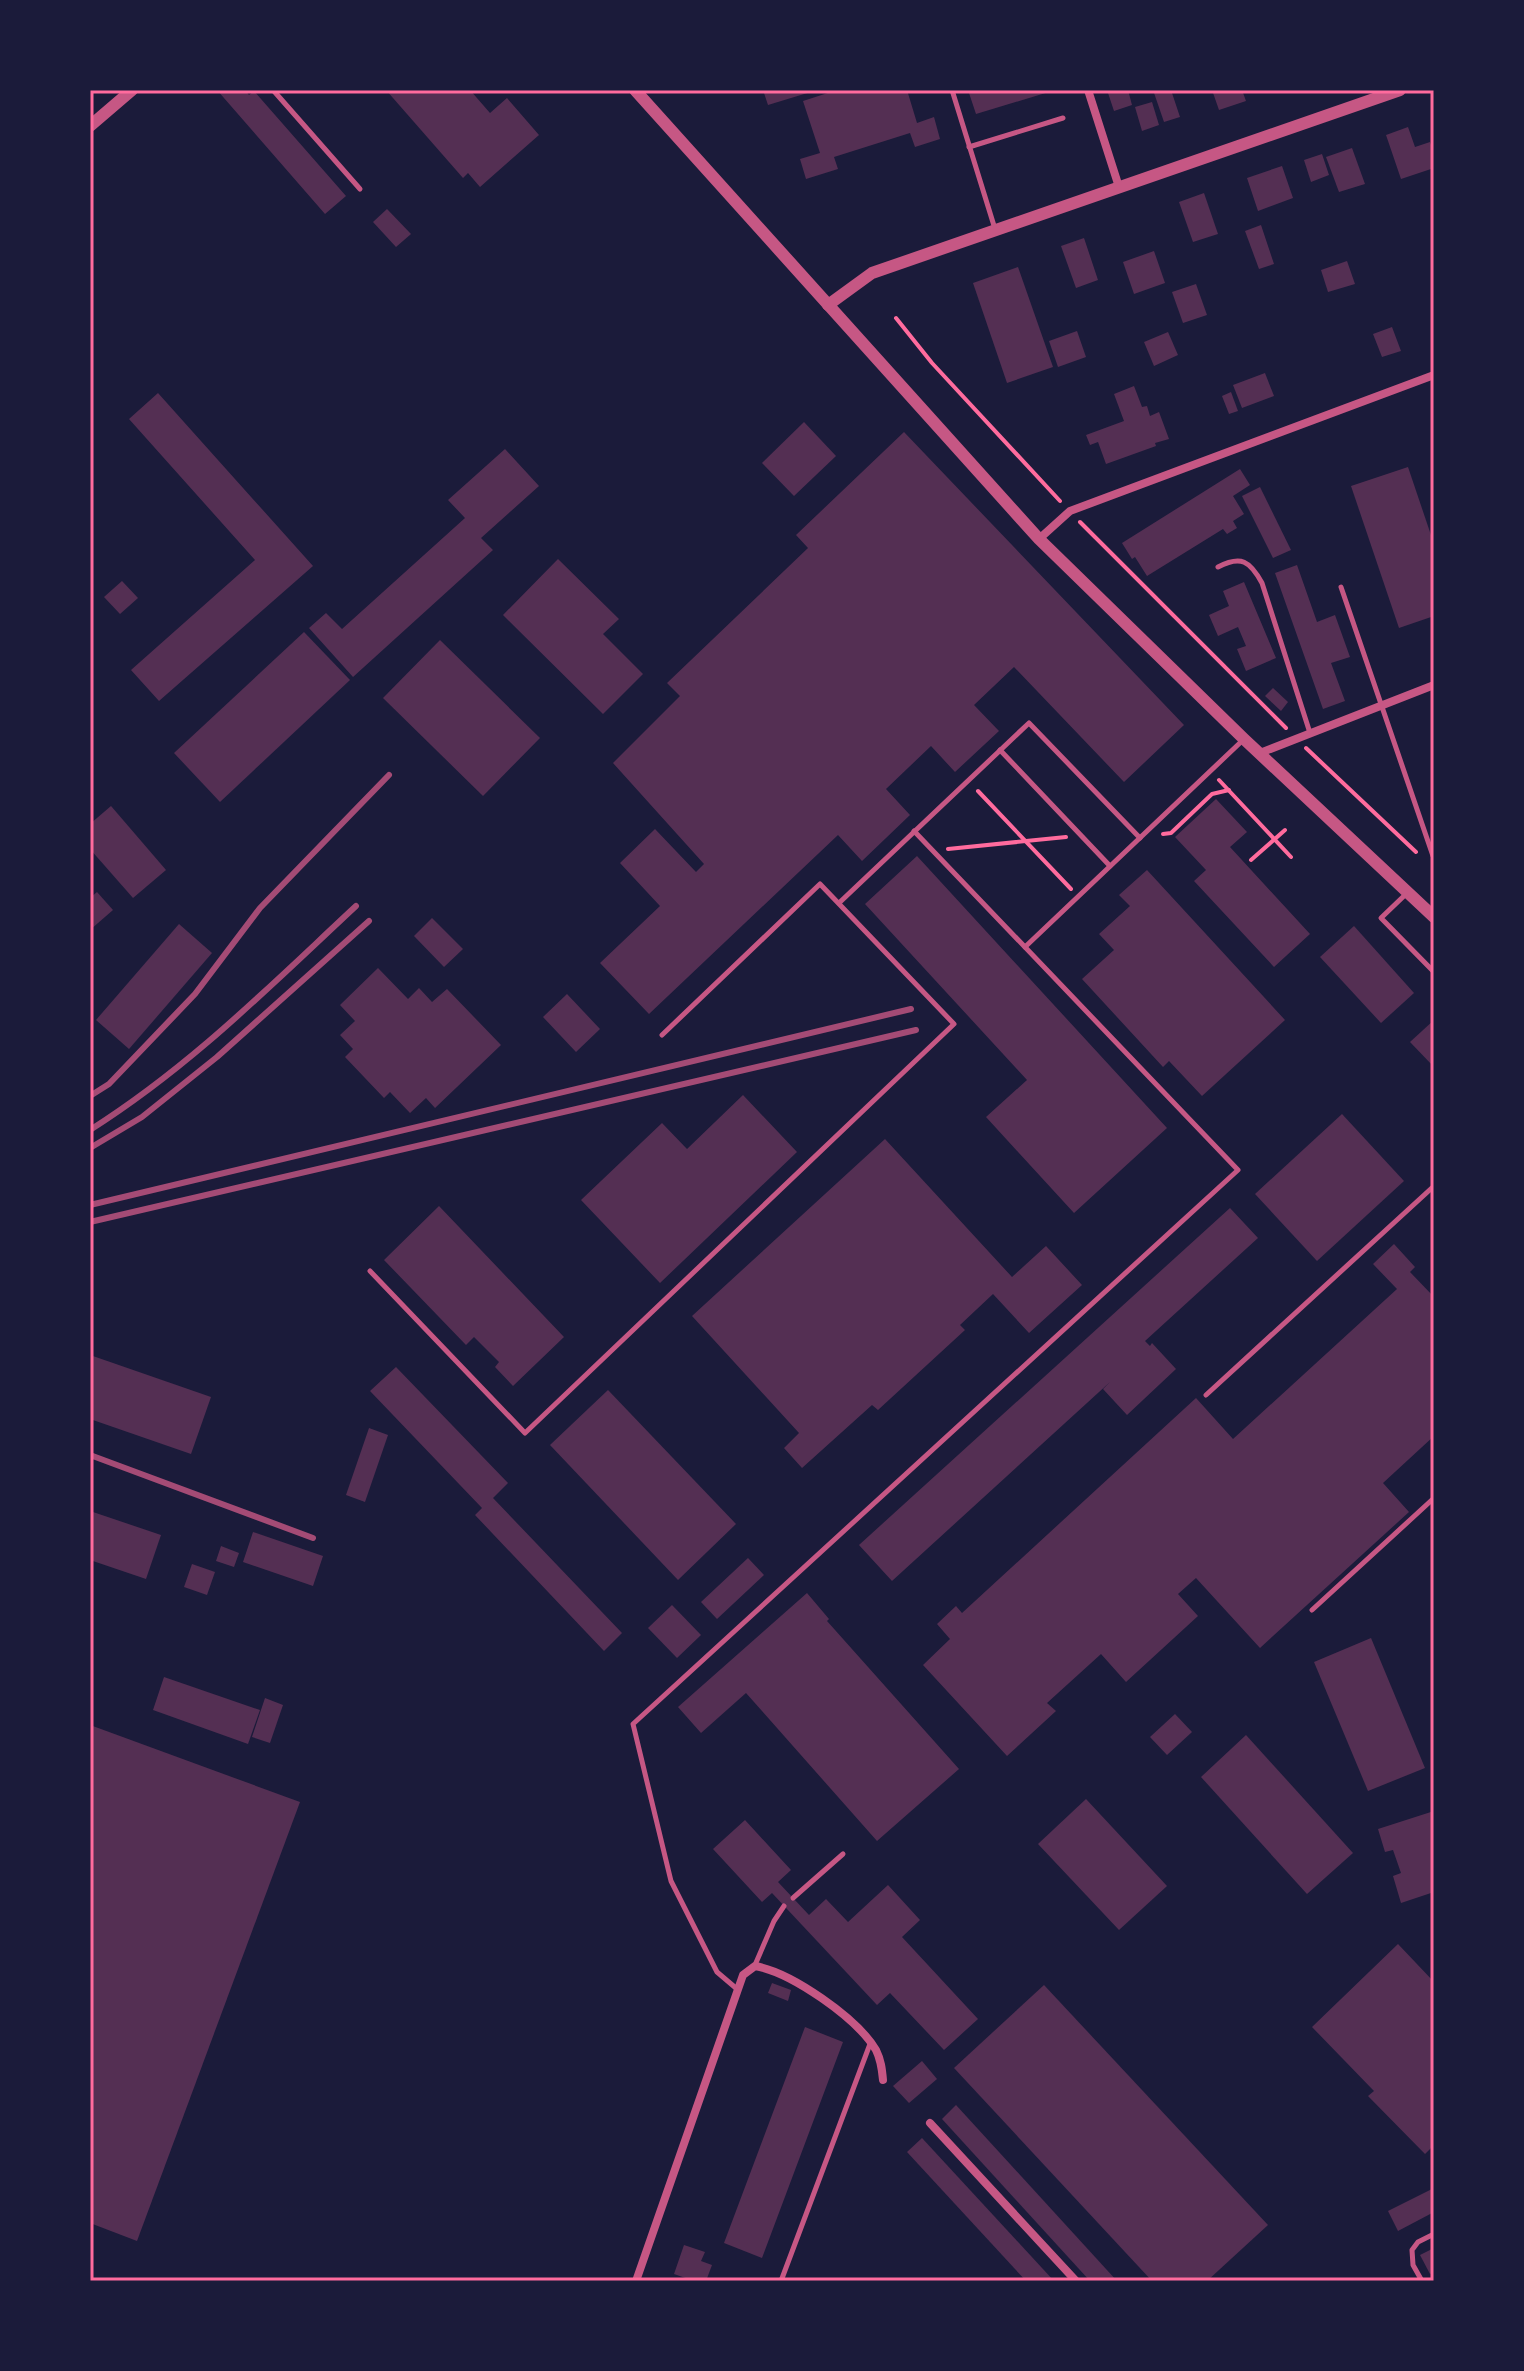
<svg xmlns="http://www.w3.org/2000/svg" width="1524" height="2371" viewBox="0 0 1524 2371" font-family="'DejaVu Sans',sans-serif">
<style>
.building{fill:#542f53}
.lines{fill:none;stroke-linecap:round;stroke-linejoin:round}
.path{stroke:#ff6b9d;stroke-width:4}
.service{stroke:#c65784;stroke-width:5}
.minor{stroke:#c65784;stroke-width:8}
.tertiary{stroke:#c65784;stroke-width:12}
.rail{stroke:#a44b75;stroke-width:6}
.neatline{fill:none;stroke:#ff6b9d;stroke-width:3}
</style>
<rect width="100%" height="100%" fill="#1b1b3a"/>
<g class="building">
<path d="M217,90H245L249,95L254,91L346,196L325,214Z"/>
<path d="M386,90H470L490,113L507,98L539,135L480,187L468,173L463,178Z"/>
<path d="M763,90H814V91L768,105Z"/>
<path d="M837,90H907L917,123L934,117L940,139L915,147L910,133L834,157L838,169L806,179L800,159L820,153L803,101Z"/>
<path d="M968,90H1052V91L976,114Z"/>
<path d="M1107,90H1128L1132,105L1114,111Z"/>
<path d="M1153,90H1171L1180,117L1164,122Z"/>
<path d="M1212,90H1242L1246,101L1219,110Z"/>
<path d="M1152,102L1159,125L1142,131L1135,107Z"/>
<path d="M1408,127L1415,147L1430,142L1434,154V168L1401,179L1386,135Z"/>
<path d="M1352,148L1365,184L1339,192L1326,157Z"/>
<path d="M1322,154L1329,175L1311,182L1304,160Z"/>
<path d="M1282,166L1293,198L1258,211L1247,178Z"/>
<path d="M1204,193L1218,234L1193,242L1179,202Z"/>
<path d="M387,209L411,234L396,247L373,222Z"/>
<path d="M1261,225L1274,264L1259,269L1245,231Z"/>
<path d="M1084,238L1098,280L1076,288L1061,246Z"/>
<path d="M1154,251L1165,283L1134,294L1123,262Z"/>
<path d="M1347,261L1355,284L1328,292L1321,270Z"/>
<path d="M1018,267L1053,367L1007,383L973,283Z"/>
<path d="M1196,284L1207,315L1183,323L1172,292Z"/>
<path d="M1392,327L1401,351L1382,357L1373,334Z"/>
<path d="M1077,331L1086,357L1058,367L1049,341Z"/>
<path d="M1168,332L1178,355L1154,366L1144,342Z"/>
<path d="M1265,373L1274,396L1242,408L1233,385Z"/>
<path d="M1134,386L1142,407L1147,406L1150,416L1159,412L1169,439L1155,443L1156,446L1106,464L1098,442L1090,445L1086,435L1124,421L1114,394Z"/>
<path d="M1231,392L1238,411L1229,414L1222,396Z"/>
<path d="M158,393L313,566L159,701L131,670L255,560L129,419Z"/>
<path d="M804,422L836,456L794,496L762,463Z"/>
<path d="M904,432L1184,725L1124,782L1014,667L974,705L999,731L955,772L931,746L886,789L910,815L862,861L838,835L649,1014L600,963L660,906L620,863L655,829L696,872L704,864L613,763L680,696L667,683L808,548L796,535Z"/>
<path d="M505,449L539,486L481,538L493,550L353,677L309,628L326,613L342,629L465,518L448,500Z"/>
<path d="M1408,467L1434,544V616L1399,628L1351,486Z"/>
<path d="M1240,469L1250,485L1233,496L1244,514L1233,521L1237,528L1227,534L1223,529L1147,576L1135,557L1132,559L1122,543Z"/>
<path d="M1260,487L1291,550L1273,558L1242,496Z"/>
<path d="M558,559L619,619L603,634L643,674L603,714L503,615Z"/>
<path d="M1297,565L1317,622L1335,615L1350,657L1331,663L1345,701L1323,709L1275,573Z"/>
<path d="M122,581L138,598L120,614L104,597Z"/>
<path d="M1244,582L1276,658L1246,671L1237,649L1246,646L1238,627L1218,636L1209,615L1229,606L1223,591Z"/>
<path d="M304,632L350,680L220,802L174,753Z"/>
<path d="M440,640L540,738L483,796L383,698Z"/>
<path d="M1273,688L1288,702L1281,711L1265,696Z"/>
<path d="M1216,799L1247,832L1230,847L1310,934L1274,967L1194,881L1206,870L1175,837Z"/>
<path d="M111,806L166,870L133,898L90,849V824Z"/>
<path d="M917,856L1167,1128L1074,1213L986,1117L1027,1080L865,904Z"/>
<path d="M1147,870L1285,1020L1202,1096L1169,1061L1163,1067L1082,979L1114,950L1099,934L1130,906L1119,895Z"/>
<path d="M97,892L113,910L90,930V898Z"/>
<path d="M432,918L463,949L444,967L414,936Z"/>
<path d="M179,924L212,953L129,1049L96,1020Z"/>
<path d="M1354,926L1414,993L1381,1023L1320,957Z"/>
<path d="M378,968L408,999L419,988L432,1002L447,989L501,1045L435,1108L426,1098L410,1113L390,1092L384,1098L345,1057L353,1049L340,1035L355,1021L340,1005Z"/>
<path d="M567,994L600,1029L576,1052L543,1017Z"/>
<path d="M1434,1020V1067L1410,1042Z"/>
<path d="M743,1095L797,1152L660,1283L581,1200L662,1123L687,1149Z"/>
<path d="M1342,1114L1404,1181L1317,1261L1255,1194Z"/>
<path d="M885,1139L1012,1277L1046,1246L1082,1285L1029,1333L993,1294L960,1325L965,1330L878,1410L872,1405L802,1468L784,1448L799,1433L692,1316Z"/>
<path d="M439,1206L564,1337L513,1386L495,1367L499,1362L474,1337L466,1345L384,1260Z"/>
<path d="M1230,1208L1258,1238L1145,1341L1150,1346L1152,1343L1176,1369L1127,1415L1103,1389L1110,1382L892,1581L859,1545Z"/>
<path d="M1394,1244L1415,1267L1410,1272L1434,1297V1436L1383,1483L1409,1512L1260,1648L1196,1578L1178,1594L1198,1616L1126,1682L1101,1654L1047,1703L1056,1711L1007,1756L923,1665L950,1639L937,1624L956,1606L962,1613L1196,1398L1233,1439L1397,1289L1373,1264Z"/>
<path d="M90,1355L211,1397L191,1454L90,1419Z"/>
<path d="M396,1367L508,1483L493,1498L622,1633L604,1651L475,1515L482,1508L370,1391Z"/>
<path d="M608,1390L736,1524L678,1580L550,1445Z"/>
<path d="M369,1428L388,1435L365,1502L346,1495Z"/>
<path d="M90,1511L161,1535L146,1579L90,1560Z"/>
<path d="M253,1532L323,1556L313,1586L243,1562Z"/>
<path d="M221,1546L239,1553L234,1567L216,1561Z"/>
<path d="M748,1558L764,1575L717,1619L701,1602Z"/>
<path d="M192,1564L215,1572L207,1595L184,1587Z"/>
<path d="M807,1593L829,1619L827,1621L959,1769L877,1841L746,1693L701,1733L678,1707Z"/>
<path d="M672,1605L701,1635L677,1658L648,1628Z"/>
<path d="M1371,1638L1425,1768L1368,1791L1314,1662Z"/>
<path d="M164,1677L260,1710L248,1744L153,1710Z"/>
<path d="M265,1698L283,1705L270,1743L252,1737Z"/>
<path d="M1175,1714L1192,1732L1167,1755L1150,1737Z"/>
<path d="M90,1725L300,1802L137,2241L90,2223Z"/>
<path d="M1246,1735L1353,1853L1307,1894L1201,1777Z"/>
<path d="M1086,1799L1167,1886L1119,1930L1038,1844Z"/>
<path d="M1434,1811V1892L1401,1903L1393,1876L1401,1873L1393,1850L1385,1852L1378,1829Z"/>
<path d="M745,1820L791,1870L778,1882L809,1915L826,1899L848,1922L888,1885L920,1920L902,1937L978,2019L944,2050L890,1993L877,2005L772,1893L762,1902L713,1849Z"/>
<path d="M1398,1944L1434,1982V2145L1425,2154L1368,2096L1374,2091L1312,2027Z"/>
<path d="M772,1983L791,1990L788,2001L768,1993Z"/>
<path d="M1044,1985L1268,2225L1207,2281H1152L954,2068Z"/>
<path d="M805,2027L843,2042L762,2258L724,2243Z"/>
<path d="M922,2061L937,2079L909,2103L893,2086Z"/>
<path d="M956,2105L1117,2281H1090L942,2119Z"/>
<path d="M922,2138L1054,2281H1026L907,2152Z"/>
<path d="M1434,2188V2212L1398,2231L1388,2211Z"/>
<path d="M684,2245L705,2252L701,2261L712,2265L706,2281H694L674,2274Z"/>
<path d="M1434,2248V2272L1430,2274L1420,2255Z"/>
</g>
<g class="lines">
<g class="path">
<path d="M896,318L932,363L1060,501"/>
<path d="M1080,522L1286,728"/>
<path d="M1306,748L1416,852"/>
<path d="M1219,780L1291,857"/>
<path d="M978,791L1071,889"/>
<path d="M1163,834L1171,833L1212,794L1229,790"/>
<path d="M948,849L1066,837"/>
<path d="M1251,860L1285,830"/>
</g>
<g class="service">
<path d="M273,90L360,189"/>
<path d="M952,90L995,229"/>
<path d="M969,147L1063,118"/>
<path d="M1218,567C1241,555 1250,561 1262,583L1310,733"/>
<path d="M1341,587L1433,856"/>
<path d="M1000,750L1110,866"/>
<path d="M1406,894L1381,918L1434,972"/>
<path d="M839,903L1029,723L1140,838"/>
<path d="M1025,947L1243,740"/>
<path d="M370,1271L525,1433L954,1024L820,884L662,1035"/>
<path d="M1206,1395L1434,1186"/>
<path d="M1312,1610L1434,1498"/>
<path d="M793,1898L843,1854"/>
<path d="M755,1965L774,1921L784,1906"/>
<path d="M737,1989L717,1972L671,1881L633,1724L1238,1170L914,831"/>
<path d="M781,2281L870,2044"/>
<path d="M1422,2281L1413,2265L1412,2250L1418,2242L1434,2234"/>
</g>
<g class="minor">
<path d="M1088,90L1119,187"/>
<path d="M1039,539L1070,511L1434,375"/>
<path d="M1260,753L1434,685"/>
<path d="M930,2123L1076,2281"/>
<path d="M636,2281L743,1975L755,1966C791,1972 857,2018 876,2050C881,2060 882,2069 883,2080"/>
</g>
<g class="tertiary">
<path d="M635,90L1039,539L1244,739L1434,917"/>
<path d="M90,126L132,90"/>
<path d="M828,305L872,273L1400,90"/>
</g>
<g class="rail">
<path d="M90,1096L109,1084L195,994L260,908L389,775"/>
<path d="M90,1130C191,1066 269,987 356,906"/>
<path d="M90,1148L142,1117L217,1057L369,921"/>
<path d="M90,1205L911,1009"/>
<path d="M90,1222L916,1030"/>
<path d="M90,1455L313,1538"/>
</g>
</g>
<rect width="1524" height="2371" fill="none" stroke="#1b1b3a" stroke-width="184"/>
<rect x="92" y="92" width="1340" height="2187" class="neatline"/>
</svg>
